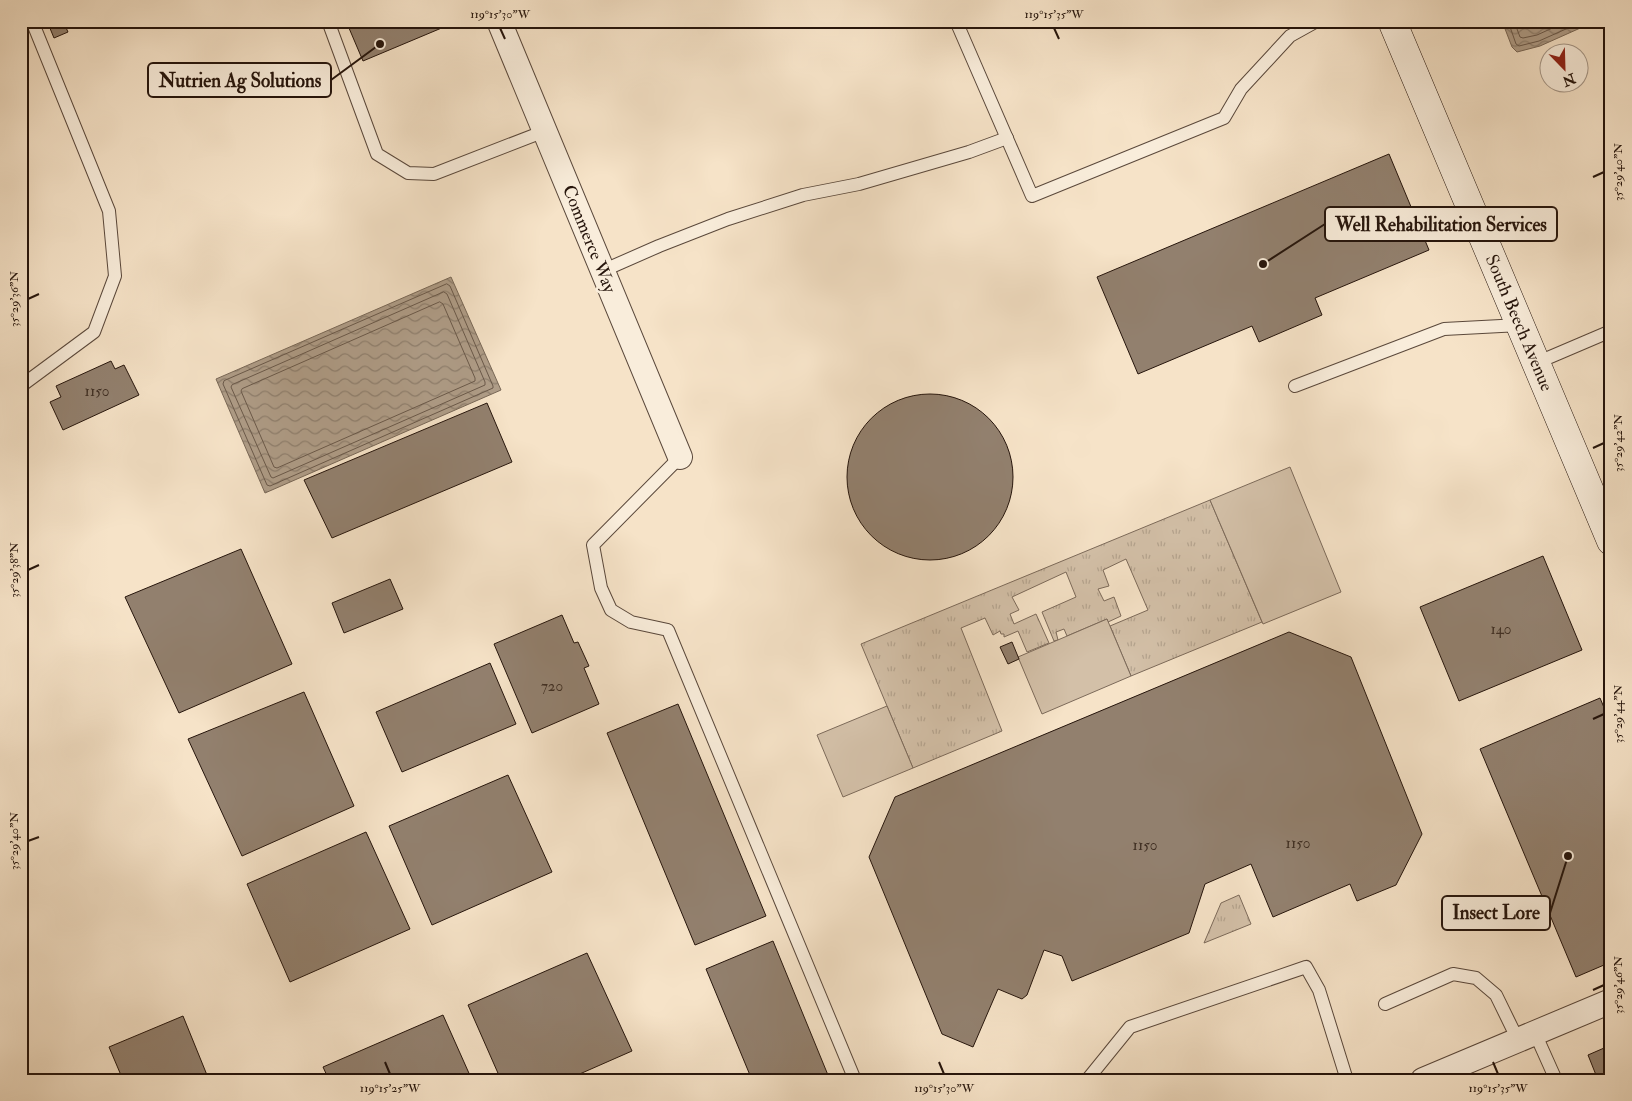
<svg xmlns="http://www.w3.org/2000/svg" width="1632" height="1101" viewBox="0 0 1632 1101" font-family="'IM FELL Double Pica',serif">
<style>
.grass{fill:url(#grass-tufts);stroke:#7c6a5a}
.garden{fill:#d3c0a8;stroke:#7c6a5a}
.water{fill:url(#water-waves);stroke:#786756}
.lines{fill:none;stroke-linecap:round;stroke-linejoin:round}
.shore{stroke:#6a594a;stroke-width:1}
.building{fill:#92806e;stroke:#26150c}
.service-casing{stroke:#5a483b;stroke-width:14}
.minor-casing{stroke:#5a483b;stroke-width:26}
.secondary-casing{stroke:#26150c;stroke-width:29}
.service{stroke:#f9eddb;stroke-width:12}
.minor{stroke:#f9eddb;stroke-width:24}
.secondary{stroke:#f9eddb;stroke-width:28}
.ticks{fill:none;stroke:#26150c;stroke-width:2}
.labels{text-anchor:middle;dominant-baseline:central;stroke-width:5;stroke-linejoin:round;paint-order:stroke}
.number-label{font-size:15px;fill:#413024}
.street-label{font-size:18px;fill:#26150c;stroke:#f9eddb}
.leader{fill:none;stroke:#26150c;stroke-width:2}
.callout-dot{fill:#26150c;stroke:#f9eddb;stroke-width:2}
.callout{fill:#f9eddb;stroke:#26150c;stroke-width:2}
.callout-label{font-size:19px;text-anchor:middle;font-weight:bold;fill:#26150c}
.neatline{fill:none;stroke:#26150c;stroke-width:2}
.ticks-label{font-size:12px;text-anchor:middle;fill:#26150c}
</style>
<defs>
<pattern id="grass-tufts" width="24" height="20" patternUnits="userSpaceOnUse" patternTransform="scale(1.25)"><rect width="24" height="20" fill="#d3c0a8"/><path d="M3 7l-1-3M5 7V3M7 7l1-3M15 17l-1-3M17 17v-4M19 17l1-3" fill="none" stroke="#b5a48f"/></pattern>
<pattern id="water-waves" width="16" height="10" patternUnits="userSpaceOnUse" patternTransform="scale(1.25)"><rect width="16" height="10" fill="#af9d88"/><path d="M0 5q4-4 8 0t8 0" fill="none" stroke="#8e7f6e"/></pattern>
</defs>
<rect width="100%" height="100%" fill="#f6e3c8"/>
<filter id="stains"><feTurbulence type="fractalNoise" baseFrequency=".004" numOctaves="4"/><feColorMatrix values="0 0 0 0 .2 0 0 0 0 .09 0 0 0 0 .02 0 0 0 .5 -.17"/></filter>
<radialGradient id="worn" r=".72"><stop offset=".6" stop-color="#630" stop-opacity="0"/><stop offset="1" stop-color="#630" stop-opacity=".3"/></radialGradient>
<g class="grass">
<path d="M1210,500L1262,622L1131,676L1110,626L1148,610L1126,559L1103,570L1109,586L1098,589L1104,601L1114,597L1121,616L1108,622L1107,619L1067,636L1064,629L1056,632L1058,640L1054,641L1042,612L1076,597L1066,572L1012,597L1019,610L1010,614L1014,624L1036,614L1049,643L1027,652L1018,631L1004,637V634H1001L1000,631L993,635L985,618L961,628L1002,731L913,768L861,644Z"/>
<path d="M1239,895L1251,924L1204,943L1221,903Z"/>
</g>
<g class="garden">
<path d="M1290,467L1341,592L1263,624L1210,500Z"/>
<path d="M1107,619L1131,676L1042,714L1018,657Z"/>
<path d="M887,706L913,768L843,797L817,735Z"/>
</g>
<g class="water">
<path d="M1502,21H1596L1540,46L1517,52L1512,47Z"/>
<path d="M451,277L501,390L265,493L216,379Z"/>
</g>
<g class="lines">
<g class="shore">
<path d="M1508,21L1516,44L1519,46L1539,41L1584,21"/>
<path d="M1514,21L1520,37L1523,38L1537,35L1568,21"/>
<path d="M447,284L450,286L493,386V388L270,486L267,485L223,384L224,381Z"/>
<path d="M444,292L447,294L485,382V385L273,478L271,477L231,387L232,385Z"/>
<path d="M440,302L443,304L475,378V381L277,468L274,467L241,391L242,389Z"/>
</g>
</g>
<g class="building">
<path d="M47,21H63L68,32L54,38Z"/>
<path d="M346,21H442L444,27L363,61Z"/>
<path d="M1389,154L1429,250L1315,298L1322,315L1259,342L1252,326L1138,374L1097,277Z"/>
<path d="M111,361L115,369L124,365L139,395L63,430L50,402L61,397L56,386Z"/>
<circle cx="930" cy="477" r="83"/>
<path d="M487,403L512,462L332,538L304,480Z"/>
<path d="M241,549L292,664L179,713L125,597Z"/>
<path d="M1543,556L1582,650L1459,701L1420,607Z"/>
<path d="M390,579L403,609L344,633L332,603Z"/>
<path d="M562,615L574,643L578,642L589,666L584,668L599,704L532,733L494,644Z"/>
<path d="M1289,632L1351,657L1422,834L1396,885L1357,901L1350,884L1273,917L1251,864L1205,884L1189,933L1072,981L1062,956L1044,950L1027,995L1022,999L998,989L973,1047L942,1034L869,857L895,797Z"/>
<path d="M1012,642L1019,659L1008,664L1000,647Z"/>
<path d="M490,663L516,724L402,772L376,712Z"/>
<path d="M304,692L354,806L242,856L188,739Z"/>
<path d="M1600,698L1611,724V962L1576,977L1480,749Z"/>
<path d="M678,704L766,916L695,945L607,733Z"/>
<path d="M508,775L552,872L432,925L389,826Z"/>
<path d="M366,832L410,929L290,982L247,884Z"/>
<path d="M773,941L830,1080H752L706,969Z"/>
<path d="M587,953L632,1051L566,1080H501L468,1005Z"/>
<path d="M443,1015L472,1080H329L323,1067Z"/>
<path d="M183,1016L209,1080H123L109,1047Z"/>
<path d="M1611,1045V1080H1598L1588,1055Z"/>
</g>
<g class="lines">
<g class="service-casing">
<g id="service">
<path d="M328,21L377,154L408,173L434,174L545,131"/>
<path d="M956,21L1032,196L1224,118L1241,89L1290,36L1317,21"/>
<path d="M602,271L659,246L728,219L803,195L859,184L969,152L1007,138"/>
<path d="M1536,363L1611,331"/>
<path d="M21,386L94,332L115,276L109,211L32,21"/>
<path d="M1295,386L1444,329L1520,325"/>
<path d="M680,457L593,545L601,588L611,610L631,622L668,630L855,1080"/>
<path d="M1385,1004L1453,974L1476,978L1496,995L1518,1040"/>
<path d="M1535,1033L1556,1080"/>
<path d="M1087,1080L1130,1027L1306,967L1319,990L1347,1080"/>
</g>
</g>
<g class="minor-casing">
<g id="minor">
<path d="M499,21L680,457"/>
<path d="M1423,1080L1611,1001"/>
</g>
</g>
<g class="secondary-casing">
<path id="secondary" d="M1392,21L1611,541"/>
</g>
<use href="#service" class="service"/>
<use href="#minor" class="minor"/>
<use href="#secondary" class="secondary"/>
</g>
<path class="ticks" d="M500,28L505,39M1054,28L1059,39M1593,177L1604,172M28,299L39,294M1593,448L1604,443M28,570L39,565M1593,719L1604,714M28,841L39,837M1593,990L1604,985M385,1062L390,1074M939,1062L944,1074M1493,1062L1498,1074"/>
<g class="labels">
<g class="number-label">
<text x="97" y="391">1150</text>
<text x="1501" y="629">140</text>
<text x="552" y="686">720</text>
<text x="1298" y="843">1150</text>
<text x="1145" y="845">1150</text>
</g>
<g class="street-label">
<text transform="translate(589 239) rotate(68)">Commerce Way</text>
<text transform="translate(1519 323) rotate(67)">South Beech Avenue</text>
</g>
</g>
<path class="leader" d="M380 44L331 80M1263 264L1325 224M1568 856L1550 913"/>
<g class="callout-dot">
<circle cx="380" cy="44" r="5"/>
<circle cx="1263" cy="264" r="5"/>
<circle cx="1568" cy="856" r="5"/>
</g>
<g class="callout">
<rect x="148" y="63" width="183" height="34" rx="5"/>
<rect x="1325" y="207" width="232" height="34" rx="5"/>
<rect x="1442" y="896" width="108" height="34" rx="5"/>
</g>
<g class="callout-label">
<text x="240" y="87">Nutrien Ag Solutions</text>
<text x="1441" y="231">Well Rehabilitation Services</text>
<text x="1496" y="919">Insect Lore</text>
</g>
<rect width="1632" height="1101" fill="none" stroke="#f6e3c8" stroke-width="55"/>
<g transform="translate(1564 68) rotate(157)"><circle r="24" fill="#f9eddb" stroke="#a59788"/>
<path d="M0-4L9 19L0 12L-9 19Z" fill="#8f2418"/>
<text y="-8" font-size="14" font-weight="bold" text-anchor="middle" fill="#26150c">N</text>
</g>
<rect x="28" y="28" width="1576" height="1046" class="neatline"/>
<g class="ticks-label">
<text x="500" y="18">119°15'30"W</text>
<text x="1054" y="18">119°15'35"W</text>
<text transform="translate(1618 172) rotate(-90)" y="4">35°29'40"N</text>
<text transform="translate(14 299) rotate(-90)" y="4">35°29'36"N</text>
<text transform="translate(1618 443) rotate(-90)" y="4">35°29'42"N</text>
<text transform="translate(14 570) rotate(-90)" y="4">35°29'38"N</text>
<text transform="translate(1618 714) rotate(-90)" y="4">35°29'44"N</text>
<text transform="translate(14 841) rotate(-90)" y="4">35°29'40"N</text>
<text transform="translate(1618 985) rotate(-90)" y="4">35°29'46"N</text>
<text x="390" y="1092">119°15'25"W</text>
<text x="944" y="1092">119°15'30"W</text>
<text x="1498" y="1092">119°15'35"W</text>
</g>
<rect width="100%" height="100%" filter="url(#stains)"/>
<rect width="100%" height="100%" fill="url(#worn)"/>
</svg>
